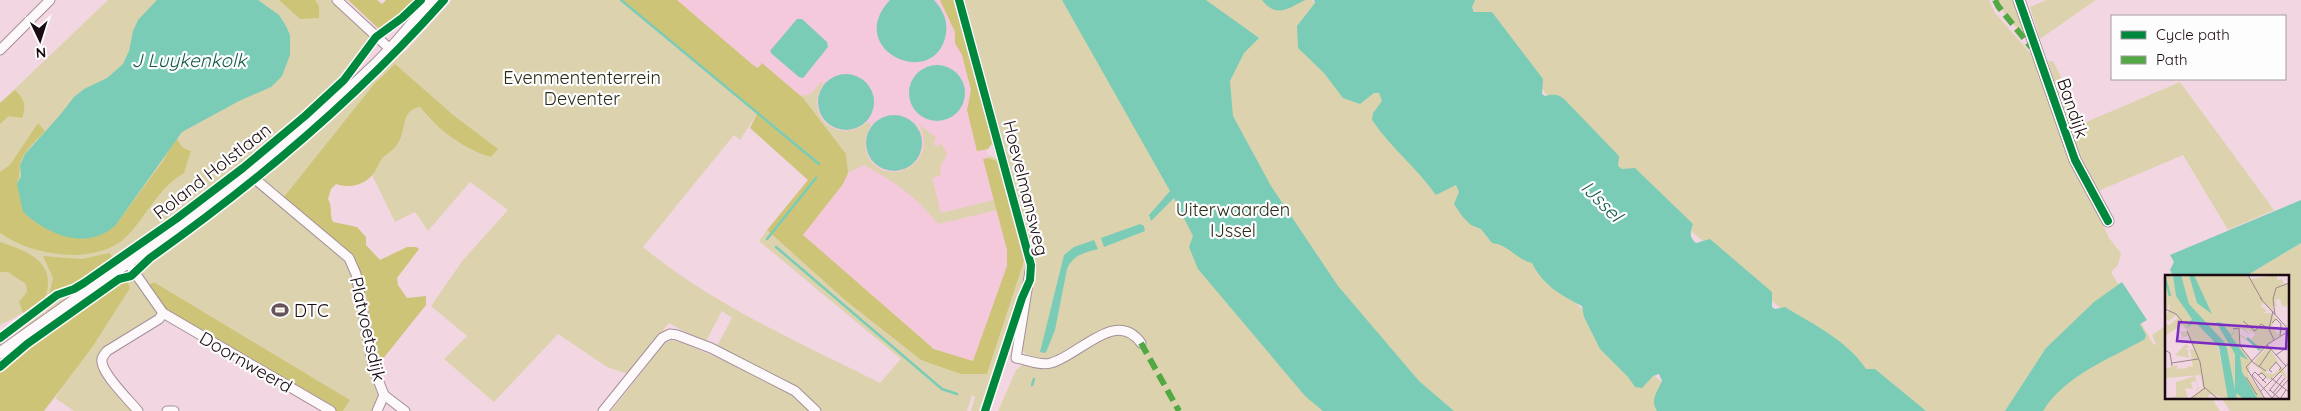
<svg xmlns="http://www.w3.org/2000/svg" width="2301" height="411" viewBox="0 0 2301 411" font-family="Quicksand,sans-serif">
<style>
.built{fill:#f4c9db}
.green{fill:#dcd3ae}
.forest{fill:#cdc478}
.water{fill:#7accb7}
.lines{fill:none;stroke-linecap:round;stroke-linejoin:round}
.stream{stroke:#7accb7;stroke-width:2.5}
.minor-casing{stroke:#a49099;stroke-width:11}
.tertiary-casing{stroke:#a49099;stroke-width:13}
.minor{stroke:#fdf9fb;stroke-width:9}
.tertiary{stroke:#fdf9fb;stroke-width:11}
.quiet{stroke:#52a842;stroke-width:6;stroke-dasharray:12 6;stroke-linecap:butt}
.cycleway-casing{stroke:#fdfdfd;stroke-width:11}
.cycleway{stroke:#00873e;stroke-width:8}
.labels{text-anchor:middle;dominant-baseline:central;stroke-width:4.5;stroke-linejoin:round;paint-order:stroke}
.park-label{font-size:18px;fill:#2a2c16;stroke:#fdfdfd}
.street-label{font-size:18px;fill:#1a0a12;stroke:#fdfdfd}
.poi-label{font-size:18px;fill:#1a0a12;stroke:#fdfdfd;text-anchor:start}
.water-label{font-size:19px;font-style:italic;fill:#145b49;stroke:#fdfdfd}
.inset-river{fill:none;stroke:#7accb7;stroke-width:2.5}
.inset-road{fill:none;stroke:#9c858f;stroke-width:1}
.view{fill:#7b2cbf;fill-opacity:0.15;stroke:#7b2cbf;stroke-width:2.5}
.inset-edge{fill:none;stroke:#1a0a12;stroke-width:2.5}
</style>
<rect width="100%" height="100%" fill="#f2d7e2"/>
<path class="built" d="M666,0H946L957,17L988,157L1024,261L990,367L935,349L802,235L836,193Z"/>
<g class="green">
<path d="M108,0H332L371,38L341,78L318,101L227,176L223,182L76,287L61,292L48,300L45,298L16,317L0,325V103Z"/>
<path d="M452,0H620L757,114L740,140L734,135L643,247C713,305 799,342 880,383L901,359L759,241L767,230L846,301L921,360L987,374L1024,261L997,161L988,158V155L1000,160L1027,269L983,411H971L975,397L972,395L967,411H820L717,346L732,318L722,311L705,343L669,323L628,374L607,367L558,334L494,402L444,359L467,336L431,306L463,260L508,210L470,182L428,231L415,212L395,222L372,175L379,162L398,143L407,112L413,108L420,107L430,120L491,157L497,149L452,114L383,74L283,198L261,178L310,138L401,50L404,53Z"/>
<path d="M964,0H1312L1381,97L1459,190L1531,262L1658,379L1698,411H998L1016,370L1024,364L1026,354L1021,349L1033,258Z"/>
<path d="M1468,0H1989L1995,13L2040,64L2092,200L2109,238L2121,253L2118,265L2111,272L2154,345L2156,344L2152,335L2166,326V397H2211L2220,411H1921L1778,306L1618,168L1548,96L1476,13Z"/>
<path d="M1998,0H2017L2033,44C2022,32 2002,17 1998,0Z"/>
<path d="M2046,0H2096L2040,39L2030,7Z"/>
<path d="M2048,61H2053L2084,123L2180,82L2274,210L2228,230L2183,155L2096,192L2071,133Z"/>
<path d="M821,82L823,84C802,116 839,146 868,122L871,125C866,132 864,142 866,151C878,192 942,168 919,124L936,138L933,144L938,147L941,143L947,154L940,168L941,175L932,178L941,213L994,200L997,210L938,224C917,197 894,181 864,165L848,173L846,154L800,96L811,94Z"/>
<path d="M255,183L342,256L356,285L363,335L378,394L376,405L372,411H343L350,400L154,282L148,285L140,272L150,260Z"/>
<path d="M2301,243V411H2230L2221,397H2287V276H2253L2251,273Z"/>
<path d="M121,259L123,260L47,313L43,307L58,297L76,290Z"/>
<path d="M133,277L157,309L156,316L99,356L133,411H74L55,398L128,283L127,280Z"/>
<path d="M41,309L45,315L0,346V340Z"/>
<path d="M671,340L680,342L761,376L790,391L811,411H611L664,344Z"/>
</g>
<g class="forest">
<path d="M279,0H315L319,6V18L300,19Z"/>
<path d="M348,0H377L382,4L386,0H414L399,17L379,29Z"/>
<path d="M620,0H677L753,65L758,68L762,63L803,98L846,154L848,173L843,184L803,235L934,349L973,361L1007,266V250L983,159L988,158L997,161L1024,261L987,374H961L921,360L846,301L767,230L808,180L750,128L757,114Z"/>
<path d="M940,0H956L995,140L988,149L977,151L967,110L971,90L962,55L955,43V32Z"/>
<path d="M395,64L452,114L498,149L491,157C465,150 437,129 420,107C400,110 407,130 398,143C394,150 386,154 381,160C378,164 377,169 374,173C365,185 350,189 336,184L331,189L328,199C333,207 329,214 333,222L357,227L366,237V245L380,260L407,247H416L419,249L397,278L398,285L407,298L426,296V305L378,365L367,300L358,265L347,251L283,198L375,83Z"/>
<path d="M15,90C24,99 27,105 22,118L9,116L0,124V103Z"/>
<path d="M38,123L45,131C37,140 23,151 20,164C19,171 20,177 17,184L115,226L163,161L176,138L183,148L191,151L184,173C158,188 148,214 128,235C98,267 32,256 0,233V172L10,165Z"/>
<path d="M0,242C27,251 58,262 45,298L23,313L19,302L27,292L26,284L8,272H0Z"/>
<path d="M109,253L115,260L76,287L61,292L48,300L53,278L43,256L82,259Z"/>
<path d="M127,280L130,288L93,346L44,411H0V369L28,345L114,285Z"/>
<path d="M154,282L350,400L343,411H336L165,310L148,285Z"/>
</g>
<g class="water">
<path d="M157,0H258L279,15L286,26L290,35V55L282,76L271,87L239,101L182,132L115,226C85,251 49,235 23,212L17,184L21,176L20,165L25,154L60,115L74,97L84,89L107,78L123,64L129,51L133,31L138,20Z"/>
<path d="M890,0H934C944,11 949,23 945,38C931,90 844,49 890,0Z"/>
<path d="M1062,0H1206L1259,38L1244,53L1230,81L1233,116L1271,186L1338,286L1419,381L1454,411H1323L1305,396L1198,269L1189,247L1193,236L1174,198L1151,221L1149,215L1170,191Z"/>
<path d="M1262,0H1305C1288,9 1276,18 1262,0Z"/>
<path d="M1314,0H1475L1472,7L1474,12H1492L1543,79L1542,94L1545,96C1554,94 1559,94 1566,101L1619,156L1618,166L1622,169L1635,168L1693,224C1690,233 1689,237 1696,243L1710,239L1772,292V307L1775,309L1785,307C1813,324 1848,341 1866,369H1875L1926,411H1657C1650,400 1657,392 1662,381L1659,374L1653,376L1642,388L1635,387L1628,377L1600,349L1584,317L1582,306C1560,295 1543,285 1532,263C1516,259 1509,245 1492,243L1481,229L1471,225L1462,216L1454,204L1459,192L1456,185L1436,195C1417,168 1390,147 1372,120L1373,113L1382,101L1379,93H1374L1360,104L1343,98L1324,73L1298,48L1297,26L1315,3Z"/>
<path d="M797,19H802L827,42L828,47L803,78L799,77L772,54L770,51Z"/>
<circle cx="937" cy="93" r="28"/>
<circle cx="846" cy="102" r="28"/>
<circle cx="894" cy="143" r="28"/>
<path d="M2301,200V243L2246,276H2173L2170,270L2174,262L2170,255Z"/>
<path d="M1140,224L1144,226L1145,231L1104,247L1101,238Z"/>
<path d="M1094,240L1098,249C1084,253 1073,255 1067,269L1055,330L1047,350L1045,353L1040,352L1064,255L1074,247Z"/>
<path d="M2122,282L2147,320L2140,324L2146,335L2145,339C2110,359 2065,375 2043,411H2005L2046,348L2094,302Z"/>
</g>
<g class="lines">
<g class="stream">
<path d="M621,0L819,164"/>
<path d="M767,239L816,178"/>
<path d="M776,247L942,389L957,394"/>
<path d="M1032,385L1034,379"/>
</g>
<g class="minor-casing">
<g id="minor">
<path d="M337,0L390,49"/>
<path d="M959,0L1031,265L1016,358C1027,360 1040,366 1051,363C1080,355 1116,308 1141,343"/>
<path d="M0,50L50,0"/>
<path d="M249,174L349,258L356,274L373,367L384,395L377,411"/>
<path d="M128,263L163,313L159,319L107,351C104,355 101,358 102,362C103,375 129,400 138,411"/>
<path d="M163,313L331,411"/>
<path d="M384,395L405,411"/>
<path d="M167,411H174"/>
<path d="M603,411L662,338L670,334L677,335L711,348L795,391L816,411"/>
</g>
</g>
<g class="tertiary-casing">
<g id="tertiary">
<path d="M2019,0L2075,160L2108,221"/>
<path d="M0,353C128,261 261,175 375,65C396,45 413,22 433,0"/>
</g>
</g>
<use href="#minor" class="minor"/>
<use href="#tertiary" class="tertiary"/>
<g class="quiet">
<path d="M1995,0L1998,6L2031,47"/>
<path d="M1141,343L1179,411"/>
</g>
<g class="cycleway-casing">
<g id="cycleway">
<path d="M959,0L1031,265L1030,280L1022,298L985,411"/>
<path d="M2019,0L2075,160L2108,221"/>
<path d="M0,338L57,295L74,289L84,283L176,219L243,168L305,116L344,80L376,37L402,18L421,0"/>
<path d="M0,367L27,344L119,279L131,276L150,258C259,181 356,99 444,0"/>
</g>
</g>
<use href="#cycleway" class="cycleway"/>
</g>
<defs>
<g id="stadium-bare" transform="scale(1.35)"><path d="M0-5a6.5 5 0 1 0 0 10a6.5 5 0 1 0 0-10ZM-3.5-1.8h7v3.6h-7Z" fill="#66525b" stroke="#fdfdfd" stroke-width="2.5" paint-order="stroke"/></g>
</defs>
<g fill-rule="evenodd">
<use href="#stadium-bare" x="280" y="310"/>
</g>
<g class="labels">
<g class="park-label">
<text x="582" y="77">Evenmententerrein<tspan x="582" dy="21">Deventer</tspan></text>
<text x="1233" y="209">Uiterwaarden<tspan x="1233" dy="21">IJssel</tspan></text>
</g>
<g class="street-label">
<text transform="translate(2073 108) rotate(71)">Bandijk</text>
<text transform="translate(212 171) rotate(-38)">Roland Holstlaan</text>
<text transform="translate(1026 188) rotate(76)">Hoevelmansweg</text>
<text transform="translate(368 329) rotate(77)">Platvoetsdijk</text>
<text transform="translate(246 362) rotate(30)">Doornweerd</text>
</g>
<g class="poi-label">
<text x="294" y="310">DTC</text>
</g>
<g class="water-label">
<text x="189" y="60">J Luykenkolk</text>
<text transform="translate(1602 201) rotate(45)">IJssel</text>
</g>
</g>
<g transform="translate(2165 275)">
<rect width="124" height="124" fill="#f2d7e2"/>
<path d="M0,0H9L27,44L53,72L65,124L44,119L43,124L39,121V124H25L38,113L36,100L1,103L0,110V94L12,90V94L21,93V95L23,91L28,92L25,74L29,75L25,66L21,69L24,73H19L23,75L24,83L10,80L25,65L23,61L18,62L14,56L23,57L20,51L21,54L17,50L0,61V48L4,50L13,43L11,40L4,46L0,44L5,32L4,28L3,34L0,33ZM15,0H82L86,4L112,0V5L117,4L119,9L124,8V32L123,28L122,32L117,31L115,24L110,25L112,31L108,30V37L98,28L96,31L102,36L98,38H106L111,44L106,52L114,60L116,51L119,55L116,59L96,76L85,66L90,59L80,53L85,60L75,53L74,60H77L81,63L83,66L74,61L75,71L86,85L83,99L100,124H72L69,119L85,111L72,110L68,116L63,79L23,29ZM103,72L113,86L100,98L109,99L117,91L123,105L115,98L104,105L97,98L93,99L97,95L87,89L94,91L89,86ZM30,101L34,114L30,116L33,113L31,106L26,107L28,114L20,113L23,124H1L11,121V107Z" fill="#dcd3ae"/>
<path d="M8,0H16L24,29L61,69L70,115V79L51,47L57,48L66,60L73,53L66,61L83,85L75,81L77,97L93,124H79L71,118L72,124H63L54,72L30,47L21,53L27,44L11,21ZM24,0H29L47,39L32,28Z" fill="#7accb7"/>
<path class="inset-river" d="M0,3L5,21M82,63L95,75"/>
<path class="inset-road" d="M83,0L97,25M95,23L124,55M0,34L11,39L17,46M108,36L104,54L109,65M110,40L108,24L111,13L124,8M78,46L90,56L96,49L104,54M107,48L111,44L116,49L115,61M68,54L74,53L75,71L87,86M22,56L35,87L39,112L53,124M102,70L121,91M0,75L5,78L7,91M111,80L124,71M86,86L101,96M7,88L33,84M94,92L106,74M107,97L104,95L111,87L116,93L114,95M87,100L107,123M87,100L90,97L101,108M93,100L97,98L101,102L97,106M81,102L92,120M106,103L124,117M105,115L115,124L121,115M104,116L117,100M95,117L124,88M108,118L120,103M107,123L123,105M25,124L40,113M100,124L81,92L103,69L124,56"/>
<path class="view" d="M14,47L122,54L121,74L12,66Z"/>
<rect width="124" height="124" class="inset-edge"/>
</g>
<rect x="2111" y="15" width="175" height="65" fill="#fdfdfd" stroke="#a29c9f"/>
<rect x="2121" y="31" width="25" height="8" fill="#00873e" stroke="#a29c9f"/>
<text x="2156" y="40" font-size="15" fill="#1a0a12">Cycle path</text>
<rect x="2121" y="56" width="25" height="8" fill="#52a842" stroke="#a29c9f"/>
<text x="2156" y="65" font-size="15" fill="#1a0a12">Path</text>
<g transform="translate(40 40) rotate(176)" stroke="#fdfdfd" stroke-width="4" paint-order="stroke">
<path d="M0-4L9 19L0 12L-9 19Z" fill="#1a0a12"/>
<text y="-8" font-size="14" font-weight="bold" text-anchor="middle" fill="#1a0a12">N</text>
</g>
</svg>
